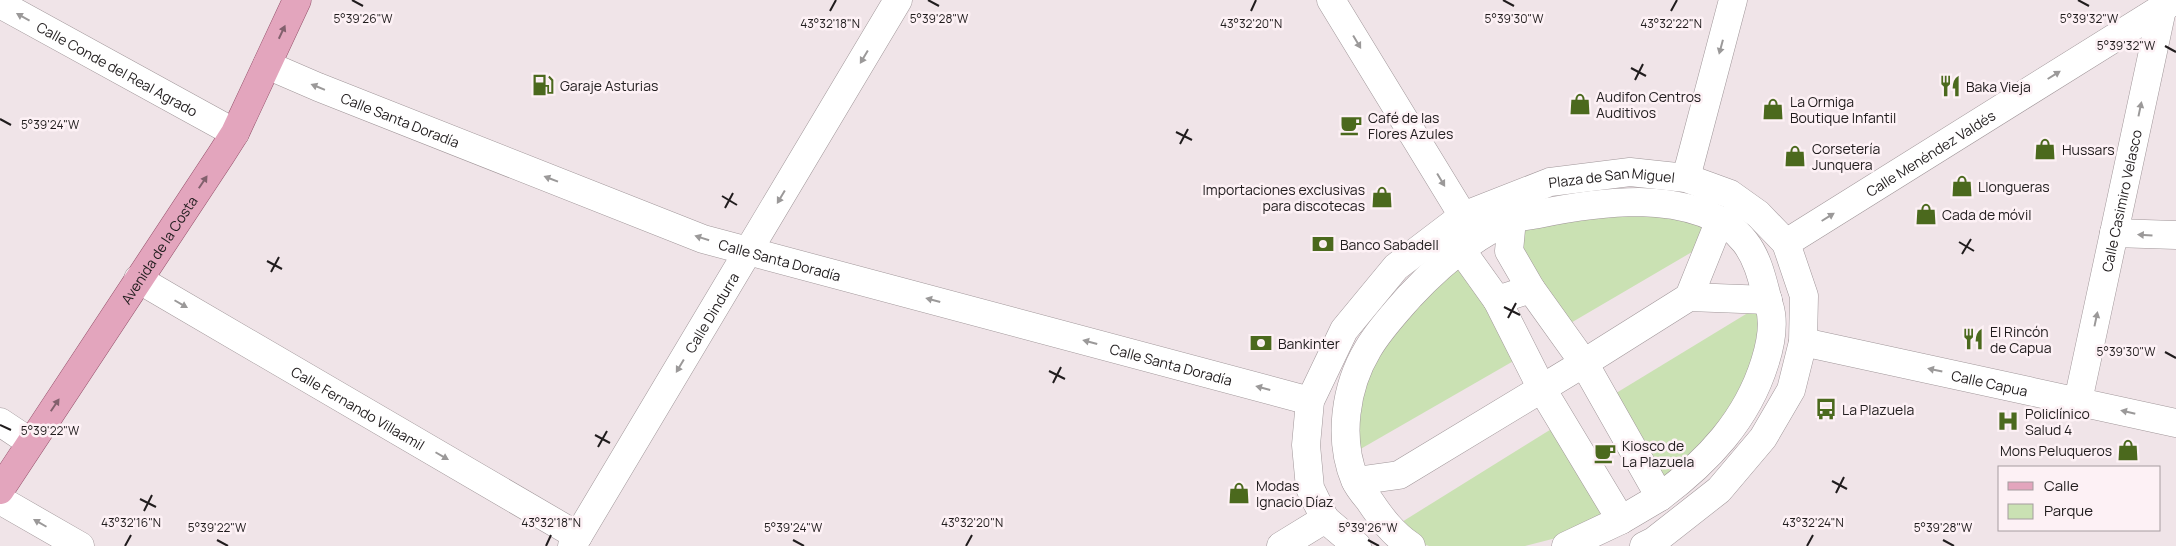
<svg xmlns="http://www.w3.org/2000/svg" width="2176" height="546" viewBox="0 0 2176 546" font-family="Manrope,sans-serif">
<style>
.green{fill:#cae1b3}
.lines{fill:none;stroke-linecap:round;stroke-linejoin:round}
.street-casing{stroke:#a09699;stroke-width:29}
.secondary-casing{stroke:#a09699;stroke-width:29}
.primary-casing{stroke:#924e68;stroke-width:29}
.street{stroke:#fff;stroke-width:28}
.secondary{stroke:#fff;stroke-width:28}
.primary{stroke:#e3a5bd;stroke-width:28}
.oneway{fill:#9b9999}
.oneway2{fill:#82606d}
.ticks{fill:none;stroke:#201c1d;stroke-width:2}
.labels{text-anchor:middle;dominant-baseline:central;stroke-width:5;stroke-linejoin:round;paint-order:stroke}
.street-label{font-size:14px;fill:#201c1d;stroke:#fdf1f5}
.poi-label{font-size:14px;fill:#201c1d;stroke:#fdf1f5;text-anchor:start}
.ticks-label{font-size:12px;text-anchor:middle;fill:#201c1d;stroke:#fdf1f5;stroke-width:5;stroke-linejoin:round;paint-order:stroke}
</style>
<rect width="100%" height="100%" fill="#f0e4e8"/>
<g class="green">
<path d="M1663,213L1711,229L1709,242L1569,324L1514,239C1531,214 1632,215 1663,213Z"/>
<path d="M1455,268L1464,270L1517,359L1357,451L1347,415L1372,352Z"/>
<path d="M1751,311H1758L1764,320L1741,398L1666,485L1608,398Z"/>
<path d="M1553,428L1612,514L1556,538L1525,546H1429L1408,538L1397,525Z"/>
</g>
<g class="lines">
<g class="street-casing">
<g id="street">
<path d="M1331,0L1463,216"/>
<path id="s1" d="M0,4L235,133"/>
<path id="s2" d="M267,65L318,87L703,239L1310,401"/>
<path d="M1686,178L1733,0"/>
<path d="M1512,219L1509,251L1531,289"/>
<path d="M2114,233L2176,235"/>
<path d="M1462,251L1497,300"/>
<path id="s3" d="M138,279L578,536"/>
<path d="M1531,289L1584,363L1660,497L1621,520L1542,389L1497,300Z"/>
<path d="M1689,297L1720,220"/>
<path id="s4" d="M1803,342L2176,423"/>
<path id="s5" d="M2078,401L2164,0"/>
<path d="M0,422L30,442"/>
<path d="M1356,481L1399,475L1584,363L1689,297L1768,300"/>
<path d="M0,500L80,546"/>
<path id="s6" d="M1325,519L1310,488L1306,445L1310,401L1344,330L1396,267L1463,216L1550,182L1630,172L1686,178L1730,194L1758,214L1786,243"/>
<path id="s7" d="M572,546L898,0"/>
<path d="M1411,546C1393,534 1381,518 1369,500C1364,494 1358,487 1355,480C1338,439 1345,387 1368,349C1379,330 1395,313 1410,296C1438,266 1472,237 1510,220C1518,216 1529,216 1538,214C1572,207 1605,202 1639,202C1676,203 1721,211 1745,242C1759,260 1763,283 1769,305C1775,323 1771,343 1765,362C1747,420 1708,461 1660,497"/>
<path d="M1566,546L1621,520"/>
</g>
</g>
<g class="secondary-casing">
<g id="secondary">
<path d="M1281,546L1325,519L1357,546"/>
<path id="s8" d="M1644,546L1654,541L1719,490L1763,438L1791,390L1803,342L1804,296L1786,243L2175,0"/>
</g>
</g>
<g class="primary-casing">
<g id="primary">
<path id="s9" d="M0,490L221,155L235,133L297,0"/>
</g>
</g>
<use href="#street" class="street"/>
<use href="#secondary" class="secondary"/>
<use href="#primary" class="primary"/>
</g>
<defs><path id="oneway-solid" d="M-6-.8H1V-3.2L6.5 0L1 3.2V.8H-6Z" transform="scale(1.25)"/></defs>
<g class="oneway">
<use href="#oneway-solid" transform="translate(23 17) rotate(-151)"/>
<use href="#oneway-solid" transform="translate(1357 42) rotate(59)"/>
<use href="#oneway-solid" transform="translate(1721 47) rotate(105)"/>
<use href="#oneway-solid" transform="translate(864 57) rotate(121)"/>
<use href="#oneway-solid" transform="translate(2054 75) rotate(-32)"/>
<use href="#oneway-solid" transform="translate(318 87) rotate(-158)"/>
<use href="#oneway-solid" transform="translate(2140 109) rotate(-78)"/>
<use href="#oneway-solid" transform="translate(551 179) rotate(-159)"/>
<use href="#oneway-solid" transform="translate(1441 180) rotate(59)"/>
<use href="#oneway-solid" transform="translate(781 197) rotate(121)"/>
<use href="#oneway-solid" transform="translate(1828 217) rotate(-32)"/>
<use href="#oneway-solid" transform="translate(2145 235) rotate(-176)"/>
<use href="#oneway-solid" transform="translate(702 238) rotate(-162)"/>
<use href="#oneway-solid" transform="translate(933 300) rotate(-165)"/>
<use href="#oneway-solid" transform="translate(181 304) rotate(30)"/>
<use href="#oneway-solid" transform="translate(2096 319) rotate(-78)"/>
<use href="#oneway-solid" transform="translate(1090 342) rotate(-165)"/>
<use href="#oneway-solid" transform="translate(680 366) rotate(121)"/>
<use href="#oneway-solid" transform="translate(1935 370) rotate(-168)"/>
<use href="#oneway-solid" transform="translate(1263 388) rotate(-165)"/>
<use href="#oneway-solid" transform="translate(2128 412) rotate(-167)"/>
<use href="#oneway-solid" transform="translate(442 456) rotate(30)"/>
<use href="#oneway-solid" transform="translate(40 523) rotate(-150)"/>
</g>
<g class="oneway2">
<use href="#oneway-solid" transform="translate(282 32) rotate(-65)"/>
<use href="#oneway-solid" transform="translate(203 182) rotate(-56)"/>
<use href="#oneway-solid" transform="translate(55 405) rotate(-56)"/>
</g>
<path class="ticks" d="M352,0L363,6M928,0L939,6M1503,0L1514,6M2078,0L2089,6M830,11L836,0M1251,11L1256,0M1671,11L1677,0M2165,46L2176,52M1631,68L1646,76M1635,80L1643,64M0,119L11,125M1176,132L1192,140M1180,144L1188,129M722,196L737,205M725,208L733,193M1959,242L1974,251M1962,254L1971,239M267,261L282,269M271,272L279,257M1504,307L1520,315M1508,318L1516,303M2165,352L2176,358M1049,371L1065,379M1053,383L1061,367M0,425L11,430M595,435L610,443M598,447L607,431M1832,481L1847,489M1836,493L1844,477M140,499L156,507M144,511L152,495M217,540L228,546M793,540L804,546M1368,540L1379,546M1943,540L1954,546M125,546L131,535M546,546L551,535M966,546L972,535M1807,546L1813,535"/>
<defs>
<g id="fuel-bare" transform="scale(1.725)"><path d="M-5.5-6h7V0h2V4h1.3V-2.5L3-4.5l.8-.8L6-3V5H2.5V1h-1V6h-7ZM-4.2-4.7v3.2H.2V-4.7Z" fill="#4b691d" stroke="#fdf1f5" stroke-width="2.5" paint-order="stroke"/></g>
<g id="restaurant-bare" transform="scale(1.725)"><path d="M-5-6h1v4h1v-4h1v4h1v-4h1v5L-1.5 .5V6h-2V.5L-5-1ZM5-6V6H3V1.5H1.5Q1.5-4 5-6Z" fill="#4b691d" stroke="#fdf1f5" stroke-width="2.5" paint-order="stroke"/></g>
<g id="shop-bare" transform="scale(1.725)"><path d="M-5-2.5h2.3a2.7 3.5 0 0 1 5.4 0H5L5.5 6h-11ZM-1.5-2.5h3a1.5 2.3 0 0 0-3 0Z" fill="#4b691d" stroke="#fdf1f5" stroke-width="2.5" paint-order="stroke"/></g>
<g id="cafe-bare" transform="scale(1.725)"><path d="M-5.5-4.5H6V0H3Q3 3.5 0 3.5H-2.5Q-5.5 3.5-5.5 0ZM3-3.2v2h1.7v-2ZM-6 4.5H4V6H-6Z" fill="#4b691d" stroke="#fdf1f5" stroke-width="2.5" paint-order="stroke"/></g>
<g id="bank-bare" transform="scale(1.725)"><path d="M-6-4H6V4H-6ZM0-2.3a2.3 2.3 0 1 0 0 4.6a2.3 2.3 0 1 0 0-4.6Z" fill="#4b691d" stroke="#fdf1f5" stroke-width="2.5" paint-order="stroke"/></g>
<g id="bus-bare" transform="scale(1.725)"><path d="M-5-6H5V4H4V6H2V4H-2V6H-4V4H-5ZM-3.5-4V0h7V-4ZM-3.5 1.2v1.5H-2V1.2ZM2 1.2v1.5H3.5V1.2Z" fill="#4b691d" stroke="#fdf1f5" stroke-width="2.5" paint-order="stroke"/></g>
<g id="hospital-bare" transform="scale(1.725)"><path d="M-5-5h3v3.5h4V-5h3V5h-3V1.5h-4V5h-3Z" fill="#4b691d" stroke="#fdf1f5" stroke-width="2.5" paint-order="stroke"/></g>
</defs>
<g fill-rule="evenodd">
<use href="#fuel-bare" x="543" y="85"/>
<use href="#restaurant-bare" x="1950" y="86"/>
<use href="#shop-bare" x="1580" y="104"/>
<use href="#shop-bare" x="1773" y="109"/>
<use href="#cafe-bare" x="1351" y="125"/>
<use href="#shop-bare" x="2045" y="149"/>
<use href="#shop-bare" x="1795" y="156"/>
<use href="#shop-bare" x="1962" y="186"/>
<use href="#shop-bare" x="1382" y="197"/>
<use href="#shop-bare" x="1926" y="214"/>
<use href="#bank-bare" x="1323" y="244"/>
<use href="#restaurant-bare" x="1973" y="339"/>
<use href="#bank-bare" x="1261" y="343"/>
<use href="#bus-bare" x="1826" y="409"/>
<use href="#hospital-bare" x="2008" y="421"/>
<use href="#shop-bare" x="2128" y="450"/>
<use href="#cafe-bare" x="1605" y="453"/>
<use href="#shop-bare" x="1239" y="493"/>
</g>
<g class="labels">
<g class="street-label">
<text stroke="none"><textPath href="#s1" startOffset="134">Calle Conde del Real Agrado</textPath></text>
<text stroke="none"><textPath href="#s2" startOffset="144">Calle Santa Doradía</textPath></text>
<text stroke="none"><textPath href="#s8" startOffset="539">Calle Menéndez Valdés</textPath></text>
<text stroke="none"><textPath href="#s6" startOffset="522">Plaza de San Miguel</textPath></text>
<text stroke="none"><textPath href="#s5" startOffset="205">Calle Casimiro Velasco</textPath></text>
<text stroke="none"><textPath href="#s9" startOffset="288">Avenida de la Costa</textPath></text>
<text stroke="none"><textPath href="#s2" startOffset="549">Calle Santa Doradía</textPath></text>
<text stroke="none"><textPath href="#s7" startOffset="272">Calle Dindurra</textPath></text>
<text stroke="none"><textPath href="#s2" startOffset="954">Calle Santa Doradía</textPath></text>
<text stroke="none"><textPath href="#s4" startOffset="191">Calle Capua</textPath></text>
<text stroke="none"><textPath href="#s3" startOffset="255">Calle Fernando Villaamil</textPath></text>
</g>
<g class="poi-label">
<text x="560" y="85">Garaje Asturias</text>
<text x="1966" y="86">Baka Vieja</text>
<text x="1596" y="96">Audifon Centros<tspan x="1596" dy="16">Auditivos</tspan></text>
<text x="1790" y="101">La Ormiga<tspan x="1790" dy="16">Boutique Infantil</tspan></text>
<text x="1368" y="117">Café de las<tspan x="1368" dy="16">Flores Azules</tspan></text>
<text x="1812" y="148">Corsetería<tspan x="1812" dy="16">Junquera</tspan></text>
<text x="2062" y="149">Hussars</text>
<text x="1978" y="186">Llongueras</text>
<text x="1365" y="189" text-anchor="end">Importaciones exclusivas<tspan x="1365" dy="16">para discotecas</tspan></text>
<text x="1942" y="214">Cada de móvil</text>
<text x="1340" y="244">Banco Sabadell</text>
<text x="1990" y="331">El Rincón<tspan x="1990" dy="16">de Capua</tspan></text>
<text x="1278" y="343">Bankinter</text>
<text x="1842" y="409">La Plazuela</text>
<text x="2025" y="413">Policlínico<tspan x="2025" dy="16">Salud 4</tspan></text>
<text x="1622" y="445">Kiosco de<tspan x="1622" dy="16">La Plazuela</tspan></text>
<text x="2112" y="450" text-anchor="end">Mons Peluqueros</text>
<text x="1256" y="485">Modas<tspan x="1256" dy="16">Ignacio Díaz</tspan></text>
</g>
</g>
<g class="ticks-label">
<text x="363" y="23">5°39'26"W</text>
<text x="1514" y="23">5°39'30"W</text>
<text x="939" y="23">5°39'28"W</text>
<text x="2089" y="23">5°39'32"W</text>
<text x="830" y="28">43°32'18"N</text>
<text x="1251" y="28">43°32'20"N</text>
<text x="1671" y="28">43°32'22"N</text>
<text x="2126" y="50">5°39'32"W</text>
<text x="50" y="129">5°39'24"W</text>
<text x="2126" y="356">5°39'30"W</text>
<text x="50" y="435">5°39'22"W</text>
<text x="131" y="527">43°32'16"N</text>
<text x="551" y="527">43°32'18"N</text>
<text x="972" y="527">43°32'20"N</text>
<text x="1813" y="527">43°32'24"N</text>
<text x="217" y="532">5°39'22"W</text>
<text x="793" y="532">5°39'24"W</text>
<text x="1368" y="532">5°39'26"W</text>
<text x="1943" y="532">5°39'28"W</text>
</g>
<rect x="1998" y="466" width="162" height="65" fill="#fdf1f5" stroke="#a59c9f"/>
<rect x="2008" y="482" width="25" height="8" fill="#e3a5bd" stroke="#a59c9f"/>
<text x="2044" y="491" font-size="15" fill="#201c1d">Calle</text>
<rect x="2008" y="504" width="25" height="15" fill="#cae1b3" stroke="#a59c9f"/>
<text x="2044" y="516" font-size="15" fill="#201c1d">Parque</text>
</svg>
